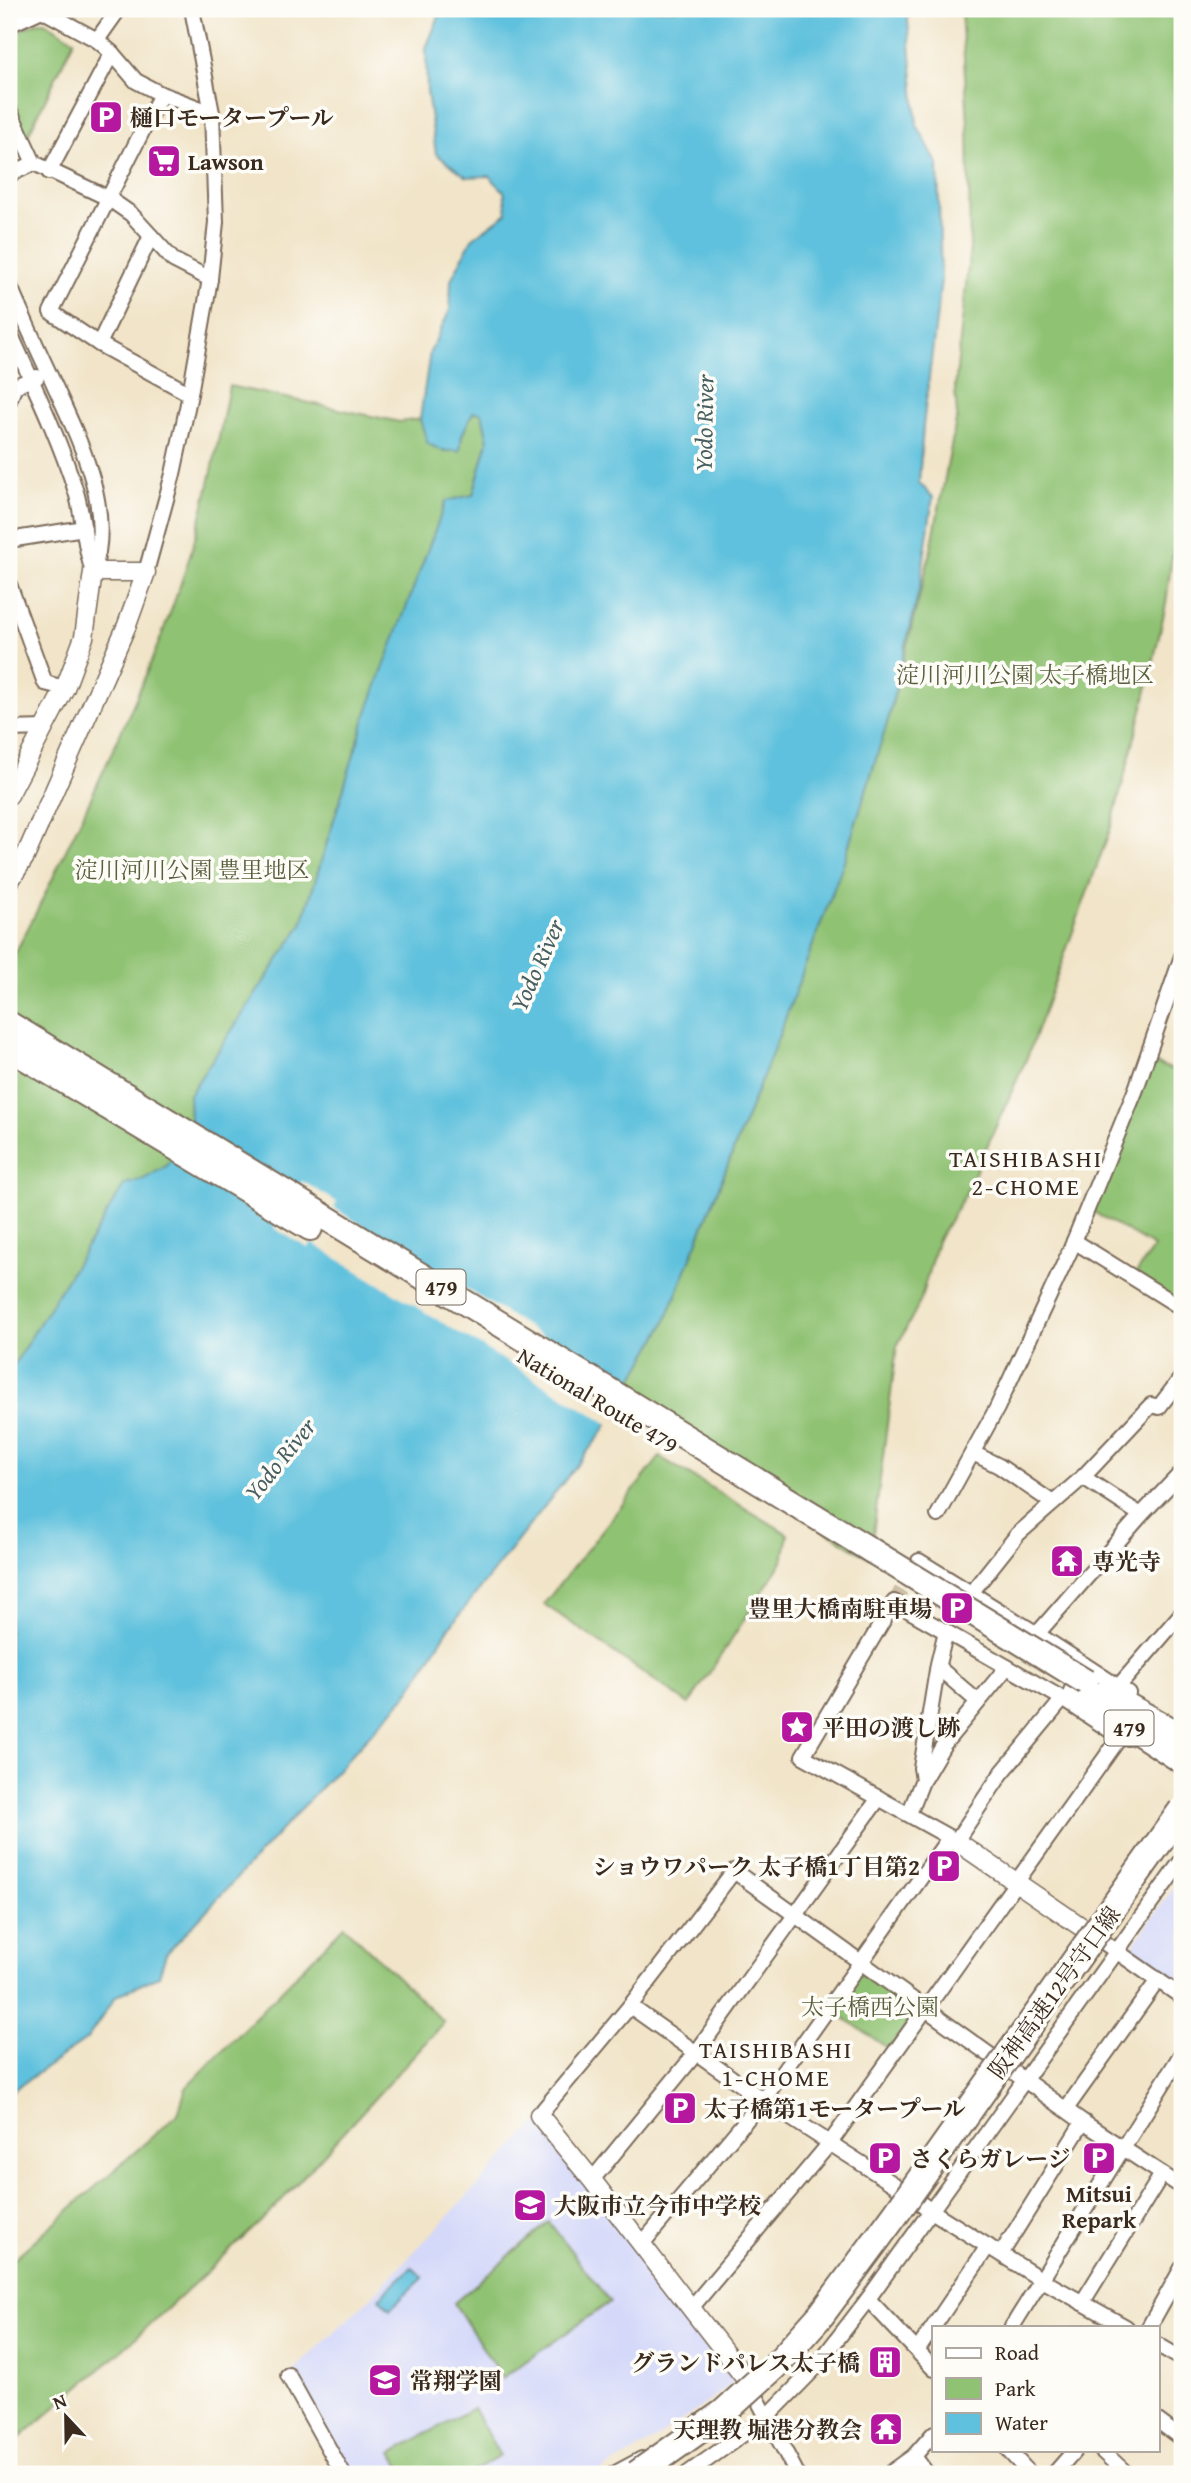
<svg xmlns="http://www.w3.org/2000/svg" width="1191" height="2483" viewBox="0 0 1191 2483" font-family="'Gentium Book Plus','Noto Serif JP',serif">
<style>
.built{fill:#d4d8f9}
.green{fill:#90c273;stroke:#667648;stroke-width:2}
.water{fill:#5fc1dd;stroke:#4d767e;stroke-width:2}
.pier{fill:#f1e4c8}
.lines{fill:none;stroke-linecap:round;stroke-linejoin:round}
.minor-tunnel{stroke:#cdbfa6;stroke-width:14;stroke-dasharray:14 7;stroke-linecap:butt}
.minor-casing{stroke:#7b6b5a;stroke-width:18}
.tertiary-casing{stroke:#7b6b5a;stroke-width:21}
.trunk-casing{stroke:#7b6b5a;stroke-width:28}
.minor{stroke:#fff;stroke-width:14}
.tertiary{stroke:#fff;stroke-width:18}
.trunk{stroke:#fff;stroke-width:24}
.trunk-bridge-casing{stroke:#7b6b5a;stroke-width:28;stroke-linecap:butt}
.motorway-bridge-casing{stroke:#7b6b5a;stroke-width:30;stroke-linecap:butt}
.trunk-bridge{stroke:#fff;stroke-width:24}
.motorway-bridge{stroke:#fff;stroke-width:26}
.labels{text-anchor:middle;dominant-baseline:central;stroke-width:7;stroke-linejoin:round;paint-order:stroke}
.shield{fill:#fdfcf7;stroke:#75695f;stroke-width:2}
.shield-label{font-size:21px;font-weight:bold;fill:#3b2a1e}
.poi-label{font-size:23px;font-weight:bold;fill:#3b2a1e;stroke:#fdfcf7;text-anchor:start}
.park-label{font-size:23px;fill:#595f3c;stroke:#fdfcf7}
.street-label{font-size:23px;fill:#3b2a1e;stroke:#fdfcf7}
.water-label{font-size:24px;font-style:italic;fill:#485f61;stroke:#fdfcf7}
.neighbourhood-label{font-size:24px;letter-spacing:2px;fill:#3b2a1e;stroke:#fdfcf7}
</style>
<rect width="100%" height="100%" fill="#fdfcf7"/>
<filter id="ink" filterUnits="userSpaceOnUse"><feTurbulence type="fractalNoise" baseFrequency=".0143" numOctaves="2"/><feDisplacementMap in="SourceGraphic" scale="14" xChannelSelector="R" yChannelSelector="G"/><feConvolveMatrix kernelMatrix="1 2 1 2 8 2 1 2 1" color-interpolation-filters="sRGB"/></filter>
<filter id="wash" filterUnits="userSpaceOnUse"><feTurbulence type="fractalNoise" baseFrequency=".00686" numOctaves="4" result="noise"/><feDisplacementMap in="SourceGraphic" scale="28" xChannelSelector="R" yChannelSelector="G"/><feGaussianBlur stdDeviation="1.57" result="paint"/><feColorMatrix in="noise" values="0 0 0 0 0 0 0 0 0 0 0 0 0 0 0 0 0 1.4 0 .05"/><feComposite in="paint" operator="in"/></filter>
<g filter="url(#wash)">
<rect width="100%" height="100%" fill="#f1e4c8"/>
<g class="built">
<path d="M1182,1876V1993L1126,1955Z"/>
<path d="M538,2122L733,2377L732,2383L700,2408L645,2446L595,2474H348L293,2374L295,2369L370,2298Z"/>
</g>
<g class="green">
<path d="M961,9H1182V513L1171,563L1166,604L1145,699L1111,827L1028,1055L966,1193L937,1241L920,1302L897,1346L870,1558L618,1405L664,1325L773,1051L842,867L888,720L930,554L957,416L955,387L970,248L968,124Z"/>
<path d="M38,22H45L74,40L27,137L9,95V35Z"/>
<path d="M229,386L400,422L420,419L428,443L460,451L462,435L473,412H482L488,441L473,495L367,712L302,924L189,1095L190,1119L168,1165L9,1373V964C36,916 58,866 82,817C119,738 155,659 183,577C204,515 217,450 229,386Z"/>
<path d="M1152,1062L1182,1073V1304L1136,1274L1154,1247L1092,1211Z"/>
<path d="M660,1457L788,1534L783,1560L689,1704L544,1604Z"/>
<path d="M344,1926L444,2022L270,2213L128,2345L9,2447V2263L178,2114L186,2088Z"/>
<path d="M865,1972L915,2008L916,2014L889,2049L834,2011L860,1973Z"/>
<path d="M549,2222L610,2302L502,2378L454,2303Z"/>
<path d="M473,2408L500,2456L468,2474H404L392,2453Z"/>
</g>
<g class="water">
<path d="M442,9H907L917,125L938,165L941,280L923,426L919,483L933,497L920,586L888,720L842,867L773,1051L664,1325L602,1433L449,1628L406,1696L166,1954L159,1976L116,1996L87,2039L9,2093V1373L125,1184L142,1180L168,1165L190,1119L189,1095L302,924L367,712L446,501L473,495L488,441L482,413L473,412L462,435L460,451H443L428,444L420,419L430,352L450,310L451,280L472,239L507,213L504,191L489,176L467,177L436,154L427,92L426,48Z"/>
<path d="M412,2267L423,2278L390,2309L379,2298Z"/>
</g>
<path class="pier" d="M302,1181L337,1202L334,1208L631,1390L607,1431L610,1425L312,1243L308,1248L274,1228Z"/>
</g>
<g filter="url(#ink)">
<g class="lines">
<path class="minor-tunnel" d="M894,1602L913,1570"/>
<g class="minor-casing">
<g id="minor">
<path d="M9,25L42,10L97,40L112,53L136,81L161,94L212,113"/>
<path d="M97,40L119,9"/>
<path d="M161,94L51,312L99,344L190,394"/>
<path d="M9,109L34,163L108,198L131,214L173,260L210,279"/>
<path d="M49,172L112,53"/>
<path d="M9,175L34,163"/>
<path d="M9,284C23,317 38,350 53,382C79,440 115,508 93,572"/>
<path d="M9,331C33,384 59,437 76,492C84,519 84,546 93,572"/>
<path d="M99,344L151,236"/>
<path d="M9,401L15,386L37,377"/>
<path d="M9,540L84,528"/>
<path d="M146,572L173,474L190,394L210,279L216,222L212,113L192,9"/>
<path d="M9,584L45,683L65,688"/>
<path d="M9,729L44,728"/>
<path d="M1074,1241L1182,1308"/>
<path d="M973,1453L999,1466L1053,1503"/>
<path d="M1083,1477L1141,1515"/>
<path d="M938,1515L997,1408L1070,1251L1136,1089L1182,956"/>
<path d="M919,1561L1037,1634L1128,1693"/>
<path d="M971,1593L1018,1534L1083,1477L1151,1405L1159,1407L1182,1377"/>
<path d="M1037,1634L1141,1515L1182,1472"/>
<path d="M939,1668L977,1701"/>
<path d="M1118,1687L1182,1613"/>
<path d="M924,1778L944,1744L1007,1667"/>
<path d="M909,1814L923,1779L921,1768L938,1664L946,1631"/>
<path d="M956,1841L803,1756L894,1602L1063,1699L1120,1737L1128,1738"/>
<path d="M1089,1932L1182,1997"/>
<path d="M630,2006L763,2100L901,2189L930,2210L1042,2280L1126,2327"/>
<path d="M1066,2109L1158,1980"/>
<path d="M539,2115L630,2006L734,1871L1083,2122L1182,2187"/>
<path d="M592,2180L696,2053L879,1798"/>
<path d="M642,2244L763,2100L944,1845L956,1841L1001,1774L1063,1699"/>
<path d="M1001,2254L1083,2122"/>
<path d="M868,2299L934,2369"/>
<path d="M1082,2303L1162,2174"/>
<path d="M692,2307L830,2143L1120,1737"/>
<path d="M1012,2327L1182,2053"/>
<path d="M1149,2327L1182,2268"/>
<path d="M1158,2345L1182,2359"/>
<path d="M917,2351L988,2246"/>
<path d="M288,2375L343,2474"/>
<path d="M749,2383L797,2474"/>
<path d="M1158,2421L1182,2439"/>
<path d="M1008,2450L1030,2474"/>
<path d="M1101,2450L1127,2474"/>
<path d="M914,2456L927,2474"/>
<path d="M614,2474L642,2459"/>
<path d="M687,2474L766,2418L815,2368L868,2299L1182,1860"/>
<path d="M889,2474L914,2456L934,2433"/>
<path d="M1054,2474L1075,2450"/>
</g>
</g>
<g class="tertiary-casing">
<g id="tertiary">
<path d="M9,795L65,688L84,637L93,572H146L127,625L25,857L9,882"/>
<path d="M956,1841L1086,1930"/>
<path d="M539,2115L592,2180L748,2382"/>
</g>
</g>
<g class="trunk-casing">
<g id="trunk">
<path d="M9,1024L872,1551"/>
<path d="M9,1048L310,1228"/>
<path d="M1076,1692L1182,1761"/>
<path d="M1105,1693L1182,1736"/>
</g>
</g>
<use href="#minor" class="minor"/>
<use href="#tertiary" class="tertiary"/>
<use href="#trunk" class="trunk"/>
<g class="trunk-bridge-casing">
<path id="trunk-bridge" d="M872,1551L1086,1682"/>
</g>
<g class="motorway-bridge-casing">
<path id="motorway-bridge" d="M637,2474L723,2413L778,2363L821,2315L895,2215L1182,1810"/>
</g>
<use href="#trunk-bridge" class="trunk-bridge"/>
<use href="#motorway-bridge" class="motorway-bridge"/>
</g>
</g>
<defs>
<g id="parking-square" transform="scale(1.75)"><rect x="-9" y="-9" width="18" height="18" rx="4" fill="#b5179e" stroke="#fdfcf7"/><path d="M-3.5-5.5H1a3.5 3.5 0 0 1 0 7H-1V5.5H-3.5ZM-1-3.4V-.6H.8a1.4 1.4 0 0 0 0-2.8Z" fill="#fff"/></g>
<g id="supermarket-square" transform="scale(1.75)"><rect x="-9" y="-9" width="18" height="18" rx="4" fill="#b5179e" stroke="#fdfcf7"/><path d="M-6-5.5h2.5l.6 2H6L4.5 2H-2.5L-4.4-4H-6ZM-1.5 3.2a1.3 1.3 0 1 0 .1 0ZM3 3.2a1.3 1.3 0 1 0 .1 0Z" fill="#fff"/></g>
<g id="temple-square" transform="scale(1.75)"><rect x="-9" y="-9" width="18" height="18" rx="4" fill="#b5179e" stroke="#fdfcf7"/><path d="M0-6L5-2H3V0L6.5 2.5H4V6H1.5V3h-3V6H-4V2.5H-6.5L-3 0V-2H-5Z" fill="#fff"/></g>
<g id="sight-square" transform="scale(1.75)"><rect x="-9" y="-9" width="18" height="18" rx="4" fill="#b5179e" stroke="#fdfcf7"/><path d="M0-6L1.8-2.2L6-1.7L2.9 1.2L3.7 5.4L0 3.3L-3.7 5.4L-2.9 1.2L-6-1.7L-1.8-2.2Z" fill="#fff"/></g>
<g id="school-square" transform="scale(1.75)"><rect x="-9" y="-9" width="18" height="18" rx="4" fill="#b5179e" stroke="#fdfcf7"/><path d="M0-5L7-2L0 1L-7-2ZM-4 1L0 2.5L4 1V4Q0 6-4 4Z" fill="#fff"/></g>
<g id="building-square" transform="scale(1.75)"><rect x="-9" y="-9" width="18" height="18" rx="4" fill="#b5179e" stroke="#fdfcf7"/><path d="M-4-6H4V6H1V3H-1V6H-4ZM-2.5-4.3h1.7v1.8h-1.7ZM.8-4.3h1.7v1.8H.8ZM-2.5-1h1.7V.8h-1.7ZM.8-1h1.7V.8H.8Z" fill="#fff"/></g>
</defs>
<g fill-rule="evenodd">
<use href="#parking-square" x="106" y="117"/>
<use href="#supermarket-square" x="164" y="161"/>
<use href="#temple-square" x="1067" y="1561"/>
<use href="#parking-square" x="957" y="1608"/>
<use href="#sight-square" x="797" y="1727"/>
<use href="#parking-square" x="944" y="1866"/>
<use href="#parking-square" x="680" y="2108"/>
<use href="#parking-square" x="885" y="2158"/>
<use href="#parking-square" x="1099" y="2158"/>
<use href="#school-square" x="530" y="2205"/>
<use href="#building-square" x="885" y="2362"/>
<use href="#school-square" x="385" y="2380"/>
<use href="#temple-square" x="886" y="2429"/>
</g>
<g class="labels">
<g class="shield">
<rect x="416.5" y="1269.5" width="49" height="35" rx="5"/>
<rect x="1104.5" y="1710.5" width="49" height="35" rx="5"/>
</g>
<g class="shield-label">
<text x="441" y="1287">479</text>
<text x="1129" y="1728">479</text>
</g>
<g class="poi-label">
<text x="130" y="117">樋口モータープール</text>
<text x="188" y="161">Lawson</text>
<text x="1092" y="1561">専光寺</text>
<text x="932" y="1608" text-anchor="end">豊里大橋南駐車場</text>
<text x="822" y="1727">平田の渡し跡</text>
<text x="920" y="1866" text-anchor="end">ショウワパーク 太子橋1丁目第2</text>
<text x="704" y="2108">太子橋第1モータープール</text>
<text x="910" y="2158">さくらガレージ</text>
<text x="1099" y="2193" text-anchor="middle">Mitsui<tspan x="1099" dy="26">Repark</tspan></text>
<text x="554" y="2205">大阪市立今市中学校</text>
<text x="860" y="2362" text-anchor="end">グランドパレス太子橋</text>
<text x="410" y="2380">常翔学園</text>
<text x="862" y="2429" text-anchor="end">天理教 堀港分教会</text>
</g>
<g class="park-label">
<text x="1025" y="674">淀川河川公園 太子橋地区</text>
<text x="192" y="869">淀川河川公園 豊里地区</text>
<text x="870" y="2006">太子橋西公園</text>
</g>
<g class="street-label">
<text transform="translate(598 1400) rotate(31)">National Route 479</text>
<text transform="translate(1054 1992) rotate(-54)">阪神高速12号守口線</text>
</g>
<g class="water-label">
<text transform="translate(704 423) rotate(-89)">Yodo River</text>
<text transform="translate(537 965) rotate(-66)">Yodo River</text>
<text transform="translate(280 1459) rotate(-51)">Yodo River</text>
</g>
<g class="neighbourhood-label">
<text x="1026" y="1158">TAISHIBASHI<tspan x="1026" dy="28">2-CHOME</tspan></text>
<text x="776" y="2049">TAISHIBASHI<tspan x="776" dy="28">1-CHOME</tspan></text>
</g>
</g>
<rect width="1191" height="2483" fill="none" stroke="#fdfcf7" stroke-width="35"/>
<rect x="932" y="2326" width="228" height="126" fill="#fdfcf7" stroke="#afa8a0" stroke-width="2"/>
<rect x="946" y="2348" width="35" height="10" fill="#ffffff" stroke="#afa8a0" stroke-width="2"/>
<text x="995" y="2360" font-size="21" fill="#3b2a1e">Road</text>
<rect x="946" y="2378" width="35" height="21" fill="#90c273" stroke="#afa8a0" stroke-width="2"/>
<text x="995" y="2396" font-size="21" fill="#3b2a1e">Park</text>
<rect x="946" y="2413" width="35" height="21" fill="#5fc1dd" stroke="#afa8a0" stroke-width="2"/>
<text x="995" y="2430" font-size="21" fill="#3b2a1e">Water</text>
<g transform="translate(66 2417) rotate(338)" stroke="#fdfcf7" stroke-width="5" paint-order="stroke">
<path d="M0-5L12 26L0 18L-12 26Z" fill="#3b2a1e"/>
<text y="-10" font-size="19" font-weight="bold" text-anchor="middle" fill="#3b2a1e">N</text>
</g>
</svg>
